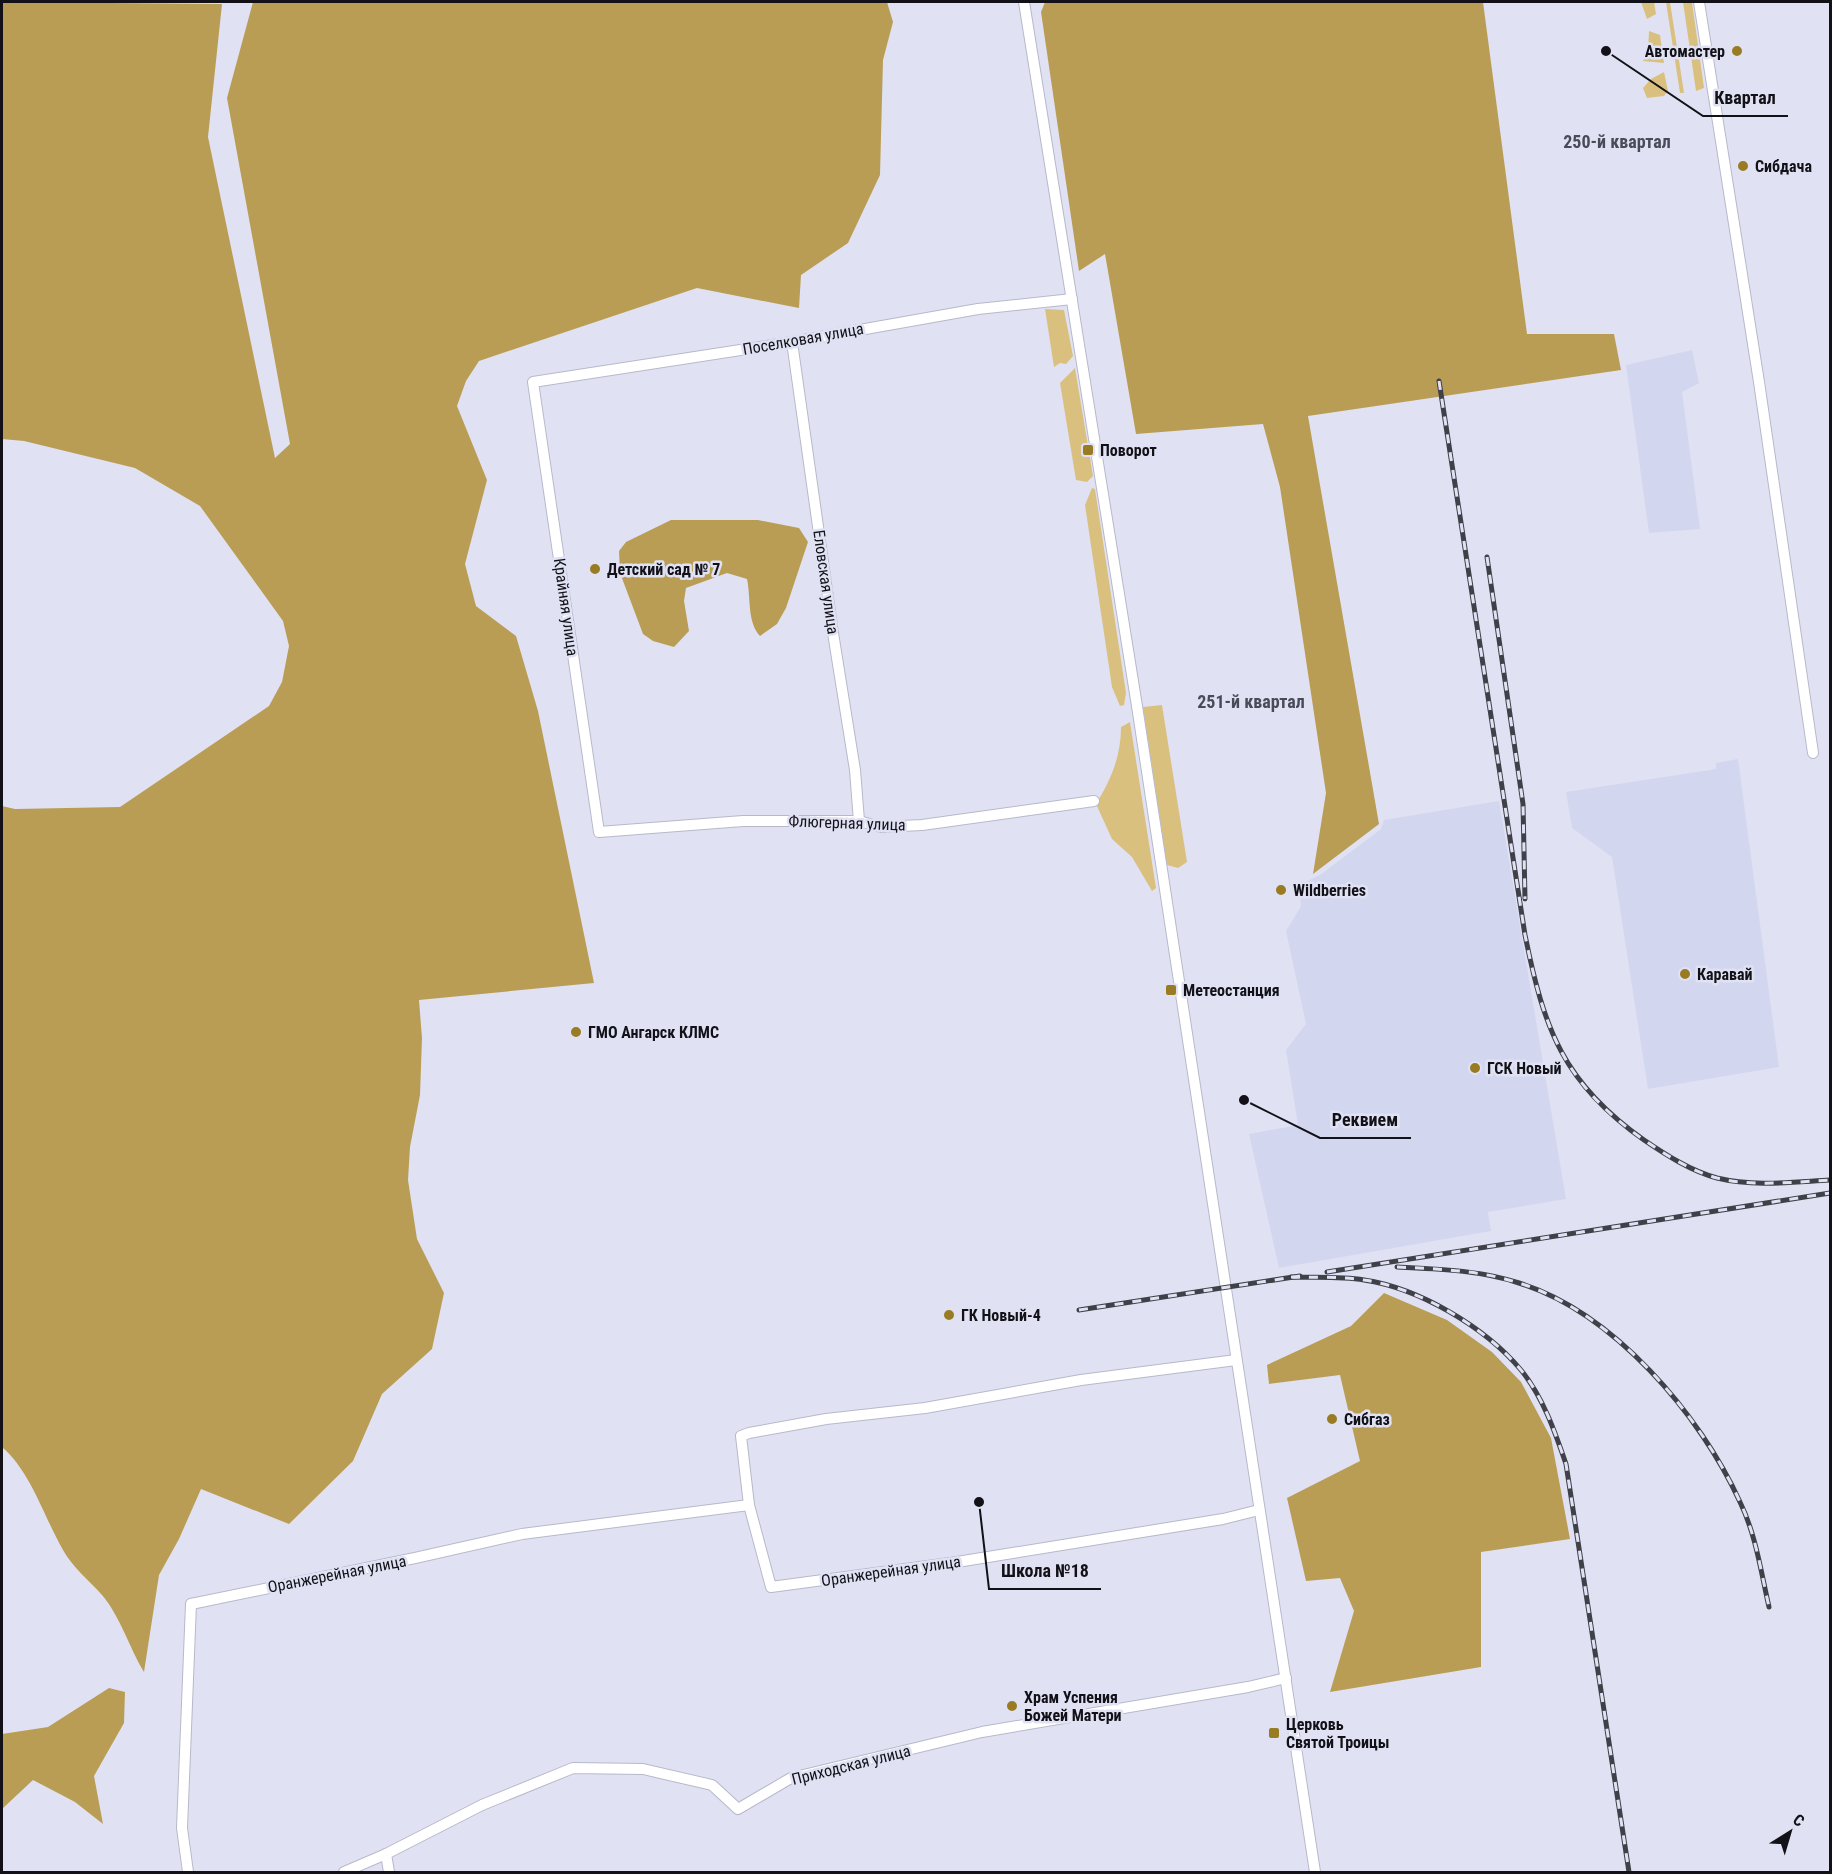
<svg xmlns="http://www.w3.org/2000/svg" width="1832" height="1874" viewBox="0 0 1832 1874" font-family="'Roboto Condensed',sans-serif">
<style>
.built{fill:#d3d6ef}
.green{fill:#dac07e}
.forest{fill:#ba9d54}
.lines{fill:none;stroke-linecap:round;stroke-linejoin:round}
.minor-casing{stroke:#b7b9ca;stroke-width:12}
.minor{stroke:#fff;stroke-width:10}
.rail-casing{stroke:#3f4048;stroke-width:5}
.rail{stroke:#e0e2f4;stroke-width:3;stroke-dasharray:9;stroke-linecap:butt}
.poi-dot{fill:#997b24;stroke:#e0e2f4;stroke-width:2}
.labels{text-anchor:middle;dominant-baseline:central;stroke-width:5;stroke-linejoin:round;paint-order:stroke}
.poi-label{font-size:16px;font-weight:bold;fill:#111117;stroke:#e0e2f4;text-anchor:start}
.street-label{font-size:16px;fill:#111117;stroke:#e0e2f4}
.neighbourhood-label{font-size:18px;font-weight:bold;fill:#4a4b59;stroke:#e0e2f4}
.leader{fill:none;stroke:#111117;stroke-width:2}
.callout-dot{fill:#111117;stroke:#e0e2f4;stroke-width:2}
.callout-label{font-size:18px;text-anchor:middle;font-weight:bold;fill:#111117;stroke:#e0e2f4;stroke-width:5;stroke-linejoin:round;paint-order:stroke}
</style>
<rect width="100%" height="100%" fill="#e0e2f4"/>
<g class="built">
<path d="M1692,350L1699,383L1682,392L1700,529L1649,533L1626,365Z"/>
<path d="M1738,759L1779,1067L1648,1089L1612,857L1572,828L1566,792L1716,769V763Z"/>
<path d="M1499,801L1566,1199L1488,1212L1491,1231L1279,1268L1249,1134L1298,1125L1286,1050L1306,1024L1286,931L1301,906L1299,885L1320,875L1381,829L1384,820Z"/>
</g>
<g class="green">
<path d="M1641,2H1654L1656,14L1647,19Z"/>
<path d="M1666,2H1670L1684,93H1680Z"/>
<path d="M1683,2H1692L1704,88L1696,91Z"/>
<path d="M1649,31L1660,35L1664,63L1643,61L1648,50Z"/>
<path d="M1664,72L1668,91L1664,96L1647,98L1643,88L1651,79Z"/>
<path d="M1045,309L1064,310L1073,356L1066,364L1060,363L1054,367Z"/>
<path d="M1075,368L1093,476L1087,482L1076,480L1060,383Z"/>
<path d="M1092,488L1095,489L1126,693L1124,705L1120,706L1112,687L1085,505Z"/>
<path d="M1162,705L1187,862L1178,868L1167,865L1143,707Z"/>
<path d="M1130,722L1156,888L1152,891L1132,857L1112,839L1096,804C1111,780 1121,756 1121,727Z"/>
</g>
<g class="forest">
<path d="M2,2L222,4L208,137L275,458L290,444L227,98L253,2H887L893,22L883,60L880,175L848,243L801,275L799,308L697,288L479,361L466,381L457,406L487,480L465,564L476,606L516,636L538,711L594,983L419,1000L422,1038L420,1095L410,1147L408,1180L417,1239L444,1293L432,1349L382,1394L353,1461L289,1524L201,1489L179,1539L159,1575L144,1672C129,1647 120,1616 102,1595C89,1580 73,1568 63,1550C44,1517 31,1472 2,1447V806L15,809L120,807L269,706L282,682L289,646L283,621L200,506L135,468L24,441L2,439Z"/>
<path d="M1045,2H1483L1527,334H1614L1621,370L1308,416L1379,824L1313,874L1326,793L1280,487L1263,424L1136,434L1105,254L1079,271L1041,12Z"/>
<path d="M671,520H758L799,528L808,542L786,608L777,624L760,636C747,622 751,598 747,579L727,573L686,588L684,601L689,631L674,647L653,641L643,634L620,573L619,551L626,542Z"/>
<path d="M1384,1293L1447,1320L1492,1352L1521,1382L1551,1438L1570,1539L1481,1552V1667L1330,1692L1354,1611L1340,1578L1306,1581L1287,1498L1360,1461L1340,1375L1269,1384L1267,1365L1351,1326Z"/>
<path d="M109,1688L125,1692L124,1723L94,1776L103,1824L75,1802L33,1780L2,1809V1734L48,1727Z"/>
</g>
<g class="lines">
<g class="minor-casing">
<g id="minor">
<path d="M1024,2L1137,706L1315,1872"/>
<path d="M1699,2L1759,382L1813,753"/>
<path d="M1072,299L978,309L792,342L533,382L599,832L743,821H859L881,827L922,825L1094,801"/>
<path d="M792,342L833,633L855,770L859,821"/>
<path d="M1236,1360L1081,1380L925,1408L826,1419L749,1433L741,1436L749,1505L771,1587L957,1562L1223,1519L1259,1510"/>
<path d="M386,1854L389,1872"/>
<path d="M188,1872L182,1828L191,1604L415,1558L522,1534L749,1505"/>
<path d="M344,1872L386,1854L482,1805L573,1768L643,1769L712,1785L738,1809L791,1778L982,1732L1248,1687L1286,1678"/>
</g>
</g>
<use href="#minor" class="minor"/>
<g class="rail-casing">
<g id="rail">
<path d="M1439,381L1525,935C1544,1029 1563,1083 1644,1140C1666,1155 1691,1171 1717,1178C1754,1187 1793,1182 1830,1180"/>
<path d="M1487,557L1523,804L1525,899"/>
<path d="M1397,1267C1438,1269 1479,1270 1519,1283C1613,1312 1700,1414 1740,1502C1756,1535 1761,1572 1769,1607"/>
<path d="M1327,1272L1830,1193"/>
<path d="M1291,1277C1315,1278 1340,1276 1364,1280C1419,1288 1485,1327 1521,1370C1543,1397 1555,1432 1566,1464L1629,1872"/>
<path d="M1079,1310L1300,1276"/>
</g>
</g>
<use href="#rail" class="rail"/>
</g>
<g class="poi-dot">
<circle cx="1737" cy="51" r="6"/>
<circle cx="1743" cy="166" r="6"/>
<rect x="1082" y="444" width="12" height="12" rx="3"/>
<circle cx="595" cy="569" r="6"/>
<circle cx="1281" cy="890" r="6"/>
<circle cx="1685" cy="974" r="6"/>
<rect x="1165" y="984" width="12" height="12" rx="3"/>
<circle cx="576" cy="1032" r="6"/>
<circle cx="1475" cy="1068" r="6"/>
<circle cx="949" cy="1315" r="6"/>
<circle cx="1332" cy="1419" r="6"/>
<circle cx="1012" cy="1706" r="6"/>
<rect x="1268" y="1727" width="12" height="12" rx="3"/>
</g>
<g class="labels">
<g class="poi-label">
<text x="1725" y="51" text-anchor="end">Автомастер</text>
<text x="1755" y="166">Сибдача</text>
<text x="1100" y="450">Поворот</text>
<text x="607" y="569">Детский сад № 7</text>
<text x="1293" y="890">Wildberries</text>
<text x="1697" y="974">Каравай</text>
<text x="1183" y="990">Метеостанция</text>
<text x="588" y="1032">ГМО Ангарск КЛМС</text>
<text x="1487" y="1068">ГСК Новый</text>
<text x="961" y="1315">ГК Новый-4</text>
<text x="1344" y="1419">Сибгаз</text>
<text x="1024" y="1697">Храм Успения<tspan x="1024" dy="18">Божей Матери</tspan></text>
<text x="1286" y="1724">Церковь<tspan x="1286" dy="18">Святой Троицы</tspan></text>
</g>
<g class="street-label">
<text transform="translate(803 339) rotate(-10)">Поселковая улица</text>
<text transform="translate(826 582) rotate(82)">Еловская улица</text>
<text transform="translate(566 607) rotate(82)">Крайняя улица</text>
<text transform="translate(847 823) rotate(2)">Флюгерная улица</text>
<text transform="translate(891 1571) rotate(-8)">Оранжерейная улица</text>
<text transform="translate(337 1574) rotate(-11)">Оранжерейная улица</text>
<text transform="translate(851 1765) rotate(-14)">Приходская улица</text>
</g>
<g class="neighbourhood-label">
<text x="1617" y="141">250-й квартал</text>
<text x="1251" y="701">251-й квартал</text>
</g>
</g>
<path class="leader" d="M1606 51L1703 116H1788M1244 1100L1320 1138H1411M979 1502L989 1589H1101"/>
<g class="callout-dot">
<circle cx="1606" cy="51" r="6"/>
<circle cx="1244" cy="1100" r="6"/>
<circle cx="979" cy="1502" r="6"/>
</g>
<g class="callout-label">
<text x="1745" y="104">Квартал</text>
<text x="1365" y="1126">Реквием</text>
<text x="1045" y="1577">Школа №18</text>
</g>
<rect width="1832" height="1874" fill="none" stroke="#111117" stroke-width="6"/>
<g transform="translate(1790 1832) rotate(37)" stroke="#e0e2f4" stroke-width="4.5" paint-order="stroke">
<path d="M0-4.5L10 22L0 15L-10 22Z" fill="#111117"/>
<text y="-9" font-size="16" font-weight="bold" text-anchor="middle" fill="#111117">С</text>
</g>
</svg>
